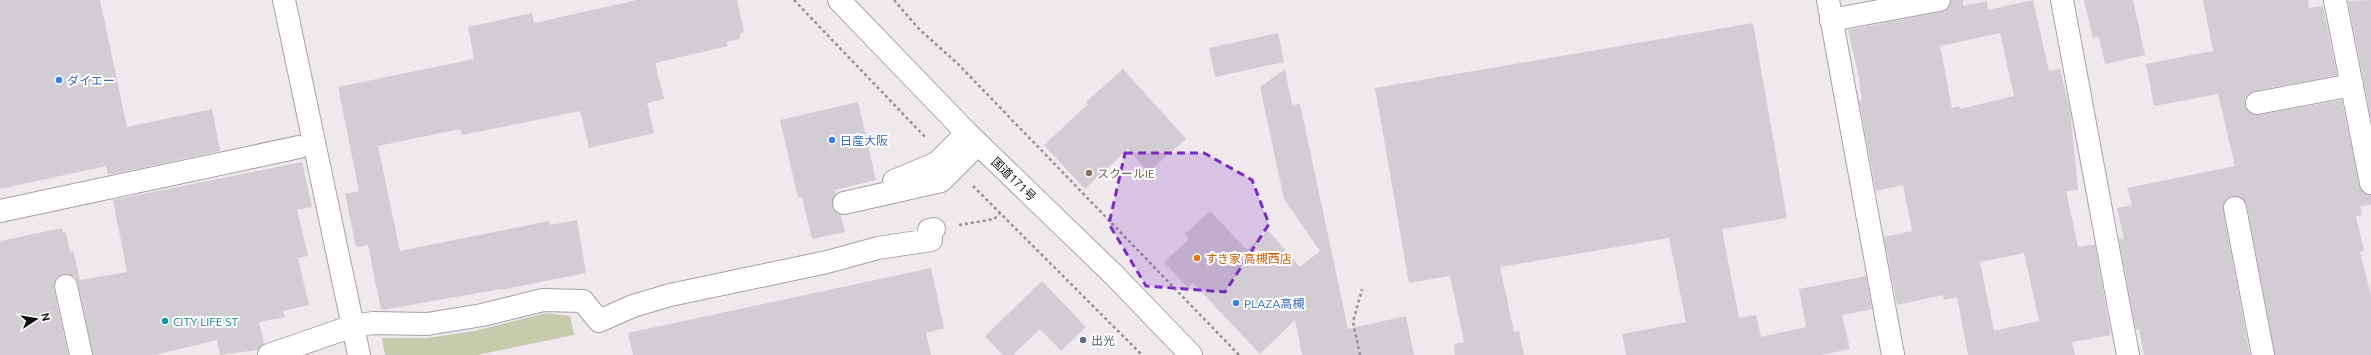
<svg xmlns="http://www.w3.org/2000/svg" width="2371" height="355" viewBox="0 0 2371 355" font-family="Ubuntu,'Noto Sans JP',sans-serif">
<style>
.green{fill:#c6cbac}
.building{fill:#d2cdd2;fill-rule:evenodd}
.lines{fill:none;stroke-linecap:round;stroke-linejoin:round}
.minor-casing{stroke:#a6a1a6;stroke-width:24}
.highway-casing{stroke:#a6a1a6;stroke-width:24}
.path{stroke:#959194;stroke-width:2.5;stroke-dasharray:3 3;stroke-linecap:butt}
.minor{stroke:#fff;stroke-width:22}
.highway{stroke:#fff;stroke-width:22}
.marked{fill:#7b2cbf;fill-opacity:0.2;stroke:#7b2cbf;stroke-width:3;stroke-dasharray:8 5;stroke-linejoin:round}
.shop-dot{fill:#3f7fe0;stroke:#fff;stroke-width:1.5}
.education-dot{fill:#8d6e63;stroke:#fff;stroke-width:1.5}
.food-dot{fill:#e8710a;stroke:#fff;stroke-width:1.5}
.culture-dot{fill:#0f9aa8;stroke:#fff;stroke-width:1.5}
.service-dot{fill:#5c6f8a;stroke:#fff;stroke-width:1.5}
.labels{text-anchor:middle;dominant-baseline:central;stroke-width:4;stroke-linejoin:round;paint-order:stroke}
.shop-label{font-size:12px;fill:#366cbe;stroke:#fff;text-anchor:start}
.education-label{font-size:12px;fill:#785e54;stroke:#fff;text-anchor:start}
.street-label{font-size:12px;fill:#0f0e0f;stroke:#fff}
.food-label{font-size:12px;fill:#c56008;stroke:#fff;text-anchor:start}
.culture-label{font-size:12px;fill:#0d838f;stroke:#fff;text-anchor:start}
.service-label{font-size:12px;fill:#4e5e75;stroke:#fff;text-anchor:start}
</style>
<rect width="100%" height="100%" fill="#efe9ee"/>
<path class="green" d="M546,313L570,316L574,335L477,355H385L382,338H427L474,331Z"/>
<g class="building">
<path d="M0,0H100L127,127L212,109L220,151L108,175L106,166L0,189Z"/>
<path d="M637,0H737L744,32L741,33L739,39L727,42L728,46L655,63L664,99L647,103L654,133L589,148L580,111L462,135L460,129L378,146L400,251L549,221L550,225L577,220L586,273L501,290V289L381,310L368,245L356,247L345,194L359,191L338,87L474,59L468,27L532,13L534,23Z"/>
<path d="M1951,0H1963V6L1987,1L1988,10L2033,0L2049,71L2060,69L2070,110L2078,190L2066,191L2078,247L2095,244L2111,335L2072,342L2075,355H1968L1957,297L1944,300L1943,295L1897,305L1884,237L1912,231L1903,185L1876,191L1859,101L1862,100L1858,73L1848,30L1941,12L1947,9ZM2000,33L2014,96L1960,109L1959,106L1952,108L1940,46ZM2024,253L2039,321L1994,331L1980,262Z"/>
<path d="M2084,0H2133L2145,55L2105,64L2099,37L2093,38Z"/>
<path d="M2203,0H2308L2309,8L2323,6L2337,75L2255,91L2249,94L2245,105L2248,111L2259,115L2342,100L2359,185L2362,191L2371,195V205L2360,206L2362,215L2356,216L2364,251L2360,252L2371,296V355H2275L2247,206L2244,200L2233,196L2227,199L2223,210L2250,355H2144L2139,329L2136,330L2119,239L2124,238L2117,208L2132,205L2127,188L2235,166L2218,94L2154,106L2146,64L2213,51Z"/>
<path d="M2371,0V118L2348,1Z"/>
<path d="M1753,23L1787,218L1722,229L1739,318L1756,315L1761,337L1806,327L1799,289L1866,276L1872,309L1842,315L1850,349L1822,355H1626L1622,334L1686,322L1669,238L1500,267L1514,332L1519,331L1524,355H1455L1454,344L1464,342L1450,276L1409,283L1375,88Z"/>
<path d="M1278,33L1284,62L1215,77L1209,48Z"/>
<path d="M1123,69L1186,139L1148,172L1128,149L1085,189L1044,145L1088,104L1086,102Z"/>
<path d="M1285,69L1292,105L1300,104L1348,329L1406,316L1414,355H1302L1295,320L1260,354L1193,283L1188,288L1164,262L1189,239L1185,234L1210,211L1247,250L1268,230L1300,267L1320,251L1284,199L1260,87Z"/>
<path d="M858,102L876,180L835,190L836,194L832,205L835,211L841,215L845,232L812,239L802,197L798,198L780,120Z"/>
<path d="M302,162L312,207L297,210L308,256L298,258L309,305L283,311L285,317L259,322L264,344L258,350L220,355L217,340L155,355H93L78,283L75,277L64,274L57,277L54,288L68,355H0V241L62,228L63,233L66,232L70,252L73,251L80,280L127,272L113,200Z"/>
<path d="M931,268L944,328L926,333L931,355H633L628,333Z"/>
<path d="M1042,281L1086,327L1061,351L1040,329L1013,355H1003L985,336Z"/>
</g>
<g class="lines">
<g class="minor-casing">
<g id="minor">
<path d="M284,0L359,355"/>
<path d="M1828,0L1893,355"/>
<path d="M2062,0L2128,355"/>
<path d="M2335,0L2371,183"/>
<path d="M1831,20L1939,0"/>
<path d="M2257,103L2352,85"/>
<path d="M894,181L937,163L960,140"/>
<path d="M844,203L941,181L978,144"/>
<path d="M2235,208L2263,355"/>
<path d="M0,211L299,147"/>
<path d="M66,286L81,355"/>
<path d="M269,355L353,326L373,323L427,324L482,315L543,300L583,301L599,321L633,306L670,295L827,262L878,248L931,240L929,230L934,229"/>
</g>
</g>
<g class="highway-casing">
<path id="highway" d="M839,0L967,133L1114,275L1191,355"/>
</g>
<g class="path">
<path d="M794,0L926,138"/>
<path d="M894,0L919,29L958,64L1239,355"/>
<path d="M973,186L1142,355"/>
<path d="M959,225L994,219L1000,213"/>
<path d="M1360,355L1353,322L1362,289"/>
</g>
<use href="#minor" class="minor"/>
<use href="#highway" class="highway"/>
</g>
<path class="marked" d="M1125,153H1204L1252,180L1269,224L1225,292L1146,286L1109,224Z"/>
<g class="shop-dot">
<circle cx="59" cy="80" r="4"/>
<circle cx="832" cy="140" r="4"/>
<circle cx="1236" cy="303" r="4"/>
</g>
<circle class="education-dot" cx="1089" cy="173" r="4"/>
<circle class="food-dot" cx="1197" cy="258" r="4"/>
<circle class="culture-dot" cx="165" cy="321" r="4"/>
<circle class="service-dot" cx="1083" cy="340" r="4"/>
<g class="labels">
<g class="shop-label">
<text x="67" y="80">ダイエー</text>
<text x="840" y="140">日産大阪</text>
<text x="1244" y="303">PLAZA高槻</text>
</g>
<g class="education-label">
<text x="1097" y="173">スクールIE</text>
</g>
<g class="street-label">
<text transform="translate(1014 179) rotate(44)">国道171号</text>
</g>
<g class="food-label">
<text x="1205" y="258">すき家 高槻西店</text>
</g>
<g class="culture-label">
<text x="173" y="321">CITY LIFE ST</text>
</g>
<g class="service-label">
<text x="1091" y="340">出光</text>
</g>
</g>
<g transform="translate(36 319) rotate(78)" stroke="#ffffff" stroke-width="3" paint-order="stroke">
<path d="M0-3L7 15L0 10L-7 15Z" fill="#0f0e0f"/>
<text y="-6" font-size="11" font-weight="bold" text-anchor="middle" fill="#0f0e0f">N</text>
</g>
</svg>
